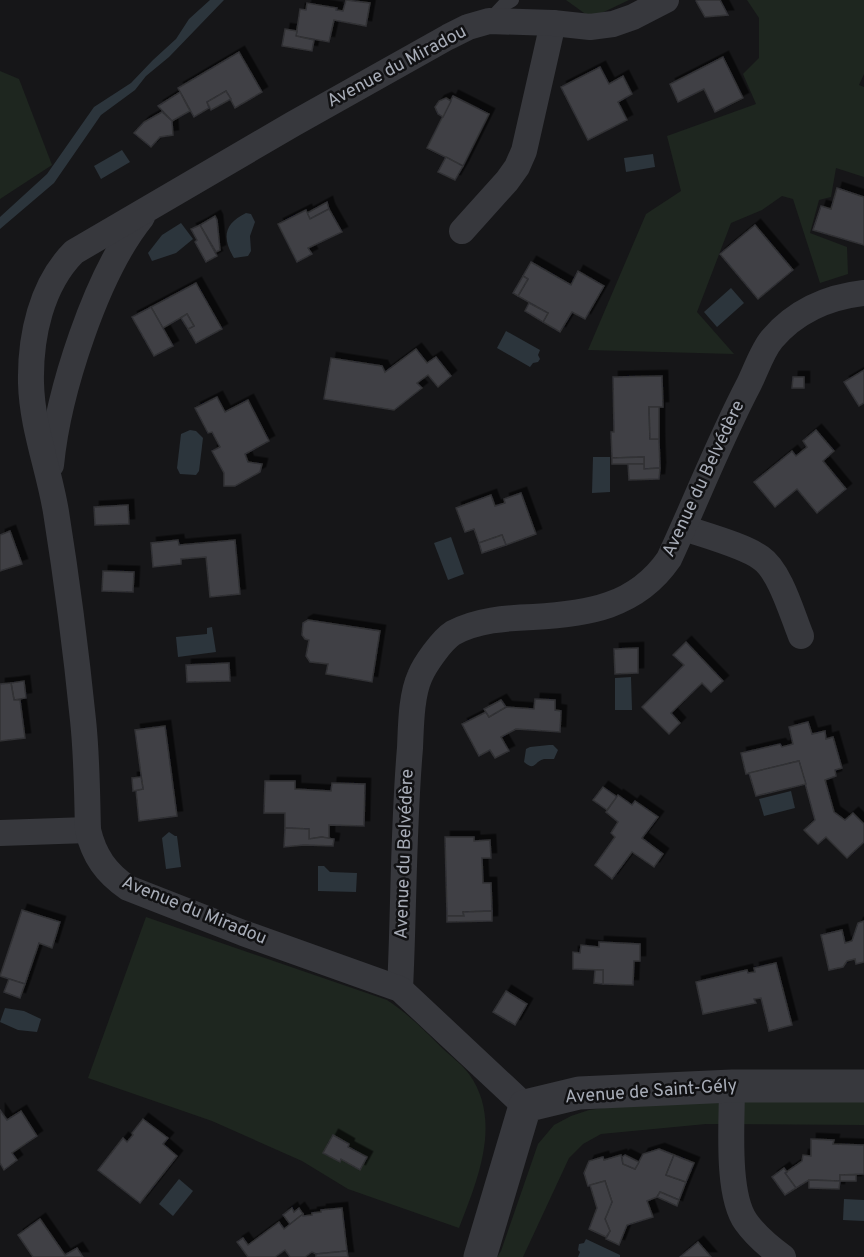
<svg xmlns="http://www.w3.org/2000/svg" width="864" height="1257" viewBox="0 0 864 1257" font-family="Overpass,sans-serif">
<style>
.green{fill:#1e261f}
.water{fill:#2c353c}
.building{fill:#404145;stroke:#303034;stroke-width:1.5;filter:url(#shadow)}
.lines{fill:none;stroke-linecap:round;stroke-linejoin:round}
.service{stroke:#37383d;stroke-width:14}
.minor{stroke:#37383d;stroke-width:26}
.tertiary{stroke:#37383d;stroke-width:33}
.labels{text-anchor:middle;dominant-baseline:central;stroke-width:5;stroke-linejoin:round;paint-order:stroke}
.street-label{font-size:18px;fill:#a8adb8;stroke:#111113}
</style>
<defs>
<filter id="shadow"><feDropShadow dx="5.5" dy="-5.5" stdDeviation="0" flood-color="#0009"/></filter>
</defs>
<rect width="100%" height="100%" fill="#161618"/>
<g class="green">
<path d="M566,0H629L591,18Z"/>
<path d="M747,0H864V74L859,85L864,87V177L836,168L831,197L819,200L810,233L847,247L848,274L820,283L793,199L782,196L762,210L731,223L697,312L734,354L588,350L646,214L681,191L667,136L756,104L743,74L759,58V18Z"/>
<path d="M0,71L19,79L52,165L0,199Z"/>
<path d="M146,917L387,1000C407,1013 423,1029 439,1045C449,1055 461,1063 469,1074C503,1121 477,1181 459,1228L348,1189L302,1161L212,1121L88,1078Z"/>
<path d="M864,1093V1125L706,1124L601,1134L583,1144L569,1158L523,1257H497L501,1251L538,1144L554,1125L571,1116L589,1110L632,1104Z"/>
</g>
<g class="water">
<path d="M210,0H224L169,57L146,76L135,90L101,115L54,183L0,229V217L47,174L94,107L131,83L153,60L176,39L189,19Z"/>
<path d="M122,150L130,162L101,179L94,166Z"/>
<path d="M653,154L655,167L626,172L624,158Z"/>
<path d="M246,213L251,214L255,222L250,236L251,251L248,256L234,258C221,237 225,223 246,213Z"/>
<path d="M181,223L193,239L176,253L152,261L148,253L162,235Z"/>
<path d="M731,288L744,303L717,327L704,312Z"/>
<path d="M506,331L540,350L538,355L540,359L538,362L533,363L530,367L497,348Z"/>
<path d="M190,430L196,431L203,438L199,471L196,475L180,474L177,468L181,434Z"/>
<path d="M593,457H610V492L592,493Z"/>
<path d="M451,537L464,574L448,580L434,543Z"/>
<path d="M212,627L216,652L178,657L176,637L207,634V628Z"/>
<path d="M631,677L632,710H615V678Z"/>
<path d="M549,745H553L558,750L554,759C553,759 545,759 544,759C534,761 536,772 524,762L526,749L530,747Z"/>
<path d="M791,791L795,808L764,816L759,799Z"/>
<path d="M169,832L175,836H177L181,867L166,869L162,838Z"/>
<path d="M318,866H324L330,872L357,873L356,892L318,891Z"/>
<path d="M5,1008L24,1011L41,1019L37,1032L18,1030L0,1022Z"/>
<path d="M179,1179L193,1191L173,1216L159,1204Z"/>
<path d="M844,1199L864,1200V1221L843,1220Z"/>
<path d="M586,1239L620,1255V1257H578L580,1252L578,1250L579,1244L584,1243Z"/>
</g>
<g class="building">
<path d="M346,0L370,3L366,26L334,20L329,42L296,36L300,9L306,10L307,3L337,8L336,10L343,11Z"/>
<path d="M698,0H720L728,15L705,17L696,1Z"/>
<path d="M285,29L297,31L296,36L314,40L312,51L282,46Z"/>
<path d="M239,52L262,92L235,108L226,91L207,102L209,108L194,117L178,88Z"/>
<path d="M723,57L743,98L715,112L704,89L678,102L670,84Z"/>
<path d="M600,67L609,84L623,76L632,94L618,102L627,120L588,140L561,87Z"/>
<path d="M226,91L231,99L211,110L207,102Z"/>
<path d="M180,92L190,111L172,121L158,106Z"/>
<path d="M453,96L489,114L463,166L427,148Z"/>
<path d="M446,98L451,101L443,117L438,114L435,107L439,101Z"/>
<path d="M162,112L172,121L173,135L160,137L151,147L134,133L144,122Z"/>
<path d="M446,157L463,166L455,180L438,172Z"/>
<path d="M837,188L864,197V245L813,230L821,206L831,209Z"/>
<path d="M327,202L329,209L310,219L307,213Z"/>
<path d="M329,209L342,232L308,248L312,254L297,262L278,224L306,210L310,219Z"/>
<path d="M215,216L217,220L220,250L216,252L200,225Z"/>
<path d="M200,225L217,256L206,262L195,242L197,240L191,229Z"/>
<path d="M755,225L793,270L758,299L720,254Z"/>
<path d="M531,262L571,285L578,271L604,286L585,319L572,312L560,332L543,322L548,313L518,296L528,279L523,276Z"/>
<path d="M523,276L528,279L518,296L513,293Z"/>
<path d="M196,283L222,329L196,343L188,329L194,326L187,314L163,328L151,307Z"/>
<path d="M529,303L548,313L543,322L525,311Z"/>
<path d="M151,307L173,346L154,356L132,317Z"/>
<path d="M187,314L194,326L188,329L181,318Z"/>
<path d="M416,349L427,363L436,357L451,376L438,387L428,375L417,383L422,388L394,410L324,399L331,358L382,366L385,372Z"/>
<path d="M864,370V403L859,406L844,382Z"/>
<path d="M662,376L663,407H649L650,439H659L660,468L644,469V457L612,458L611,432H614L613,377Z"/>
<path d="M793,377H804V388H792Z"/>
<path d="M217,397L225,412L248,400L269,441L245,454L248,462L262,464L260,472L235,486H224V473L212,451L220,447L212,432L208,433L195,408Z"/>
<path d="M649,407H659V439H650Z"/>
<path d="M816,430L834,451L823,461L846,489L817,513L797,489L775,507L754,482L792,451L796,456L807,447L803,441Z"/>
<path d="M644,457V464H612V458Z"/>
<path d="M628,464H644V469L660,468L659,479L629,480Z"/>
<path d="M521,493L536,534L506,545L502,535L479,543L474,529L465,532L456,508L491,495L495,506L505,503L504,499Z"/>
<path d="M128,505L129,524L95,525L94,507Z"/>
<path d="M10,531L22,564L0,571V535Z"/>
<path d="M502,535L506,545L482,553L479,543Z"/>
<path d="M178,540L179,545L235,540L240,594L210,597L206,557L181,559V564L153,567L151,543Z"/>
<path d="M103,571L134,572L133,592L102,591Z"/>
<path d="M308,620L380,631L372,682L326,674L328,664L310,662L306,656L309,640L305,639L302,635L303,623Z"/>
<path d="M686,642L723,681L711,692L702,683L671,713L680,723L669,734L642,707L684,665L673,655Z"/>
<path d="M638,648V673L615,674L614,649Z"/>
<path d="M229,663L230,681L187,682L186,665Z"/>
<path d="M24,681L26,698L14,700L11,683Z"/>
<path d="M11,683L14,700H20L25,738L0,741V684Z"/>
<path d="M535,699L555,700V710L561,711L560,732L516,729L501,737L509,751L495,758L490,750L479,756L462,724L486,712L489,717L506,707L534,709Z"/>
<path d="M501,700L506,707L489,717L484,709Z"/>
<path d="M808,722L812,734L825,731L826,739L833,737L842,768L835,770L836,776L825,780L834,812L845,820L853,813L864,824V842L847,858L826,837L818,844L804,830L815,820L799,761L746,774L741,753L780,744L782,747L793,744L789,727Z"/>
<path d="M165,726L177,816L139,821L136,790L143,789L135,730Z"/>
<path d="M799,761L806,784L756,796L749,773Z"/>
<path d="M141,777L143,789L133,791L132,778Z"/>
<path d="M265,781H295V789L331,791L332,783L365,784L364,826L329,825V839L322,837L309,839V829L285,828V813H264Z"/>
<path d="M603,787L617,797L607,810L593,800Z"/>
<path d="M618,795L632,805L635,801L658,817L642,838L663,854L654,867L632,852L612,879L595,865L615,837L611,833L618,822L606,812Z"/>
<path d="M285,828L309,829V839L322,837L334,839L333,846L304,845L284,847Z"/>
<path d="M445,837H474V841L490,840L491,858H482L483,883H491L492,911L463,912L464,916H447Z"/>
<path d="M22,910L60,922L52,948L39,943L25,984L0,976Z"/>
<path d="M492,911V921L447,922V916H464L463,912Z"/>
<path d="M864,921V962L856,964L855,959L847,961L843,967L829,970L821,935L842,930L845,943L852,941L858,923Z"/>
<path d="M599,942L640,944V961H634L633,985L603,984V970L573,969V952L580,953L581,945L599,947Z"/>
<path d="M776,963L792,1025L769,1031L761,998L754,999L756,1003L703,1014L696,982L747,970L748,973L755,972L754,968Z"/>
<path d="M595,970H603V984L594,983Z"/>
<path d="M9,979L25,984L20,998L4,992Z"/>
<path d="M506,991L527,1004L515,1025L493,1012Z"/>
<path d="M0,1110L7,1120L21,1111L37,1136L12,1153L17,1160L4,1170L0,1163Z"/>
<path d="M143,1119L168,1138L163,1144L177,1156L140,1203L98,1170L123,1138L127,1142L133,1135L132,1133Z"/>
<path d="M333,1135L349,1144L348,1147L367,1157L360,1170L341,1159L340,1162L323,1153Z"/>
<path d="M811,1139L834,1140L833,1144L864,1145V1174L840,1175V1181L809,1180L796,1188L785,1173L802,1161L803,1155L811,1156Z"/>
<path d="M659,1149L674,1155L666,1175L686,1182L679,1200L660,1192L657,1197L647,1201L653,1217L627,1225L619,1245L606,1239L610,1231L605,1219L612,1202L605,1181L588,1186L584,1173L589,1161L603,1157L604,1160L621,1155L623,1164L635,1169L643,1154Z"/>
<path d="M625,1155L639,1162L635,1169L623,1164L622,1157Z"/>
<path d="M674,1155L694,1163L686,1182L666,1175Z"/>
<path d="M784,1168L787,1172L785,1173L796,1188L785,1195L772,1177Z"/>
<rect x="840" y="1175" width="16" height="6"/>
<path d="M809,1180L840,1181L839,1189L809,1188Z"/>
<path d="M605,1181L612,1202L605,1219L610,1231L606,1237L589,1229L597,1208L590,1185Z"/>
<path d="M660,1192L679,1200L677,1206L657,1197Z"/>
<path d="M292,1208L294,1212L299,1208L303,1214L290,1224L283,1215Z"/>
<path d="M342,1208L347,1251L316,1254L312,1252L305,1257H290L285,1250L275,1257H248L237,1242L243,1238L248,1245L279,1222L284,1229L303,1214V1216L312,1215V1213L321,1212V1210Z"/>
<path d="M40,1219L65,1255L77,1248L83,1257H33L18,1235Z"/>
<path d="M698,1242L711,1257H680Z"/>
<path d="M347,1251L348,1257H316V1254Z"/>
</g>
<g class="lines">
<path class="service" d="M489,21L505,4L512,0"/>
<g class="minor">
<path d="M462,231L507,181L517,167L524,151L553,23"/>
<path d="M51,465C58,393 96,274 142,217"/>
<path d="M684,528C704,535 745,546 761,558C780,571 792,614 801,636"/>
<path d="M0,833L88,830"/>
<path d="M400,989C404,909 403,828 410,748C411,726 411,696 420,676C425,664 442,640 453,633C477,620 506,618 533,617C587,614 636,607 669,559C696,501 719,441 749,384C756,370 762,351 772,339C796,311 828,297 864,293"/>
<path d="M732,1086C732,1122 726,1194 746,1222C756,1236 769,1247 783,1257"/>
<path d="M525,1106L400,989L243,933L128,888C106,873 94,856 88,830C87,794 87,757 83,720C76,651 67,581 56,512C49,469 32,427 31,383C30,337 41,285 74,252L293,124L448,37L468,27L489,21L553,23L590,27L613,24L633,17L666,0"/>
</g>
<path class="tertiary" d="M480,1257L525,1106L579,1093L732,1086H864"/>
</g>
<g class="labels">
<g class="street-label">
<text transform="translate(397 67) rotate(-28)">Avenue du Miradou</text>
<text transform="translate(704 479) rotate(-65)">Avenue du Belvédère</text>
<text transform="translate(405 854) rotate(-88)">Avenue du Belvédère</text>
<text transform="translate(194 911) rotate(22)">Avenue du Miradou</text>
<text transform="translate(651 1092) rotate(-4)">Avenue de Saint-Gély</text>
</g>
</g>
</svg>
